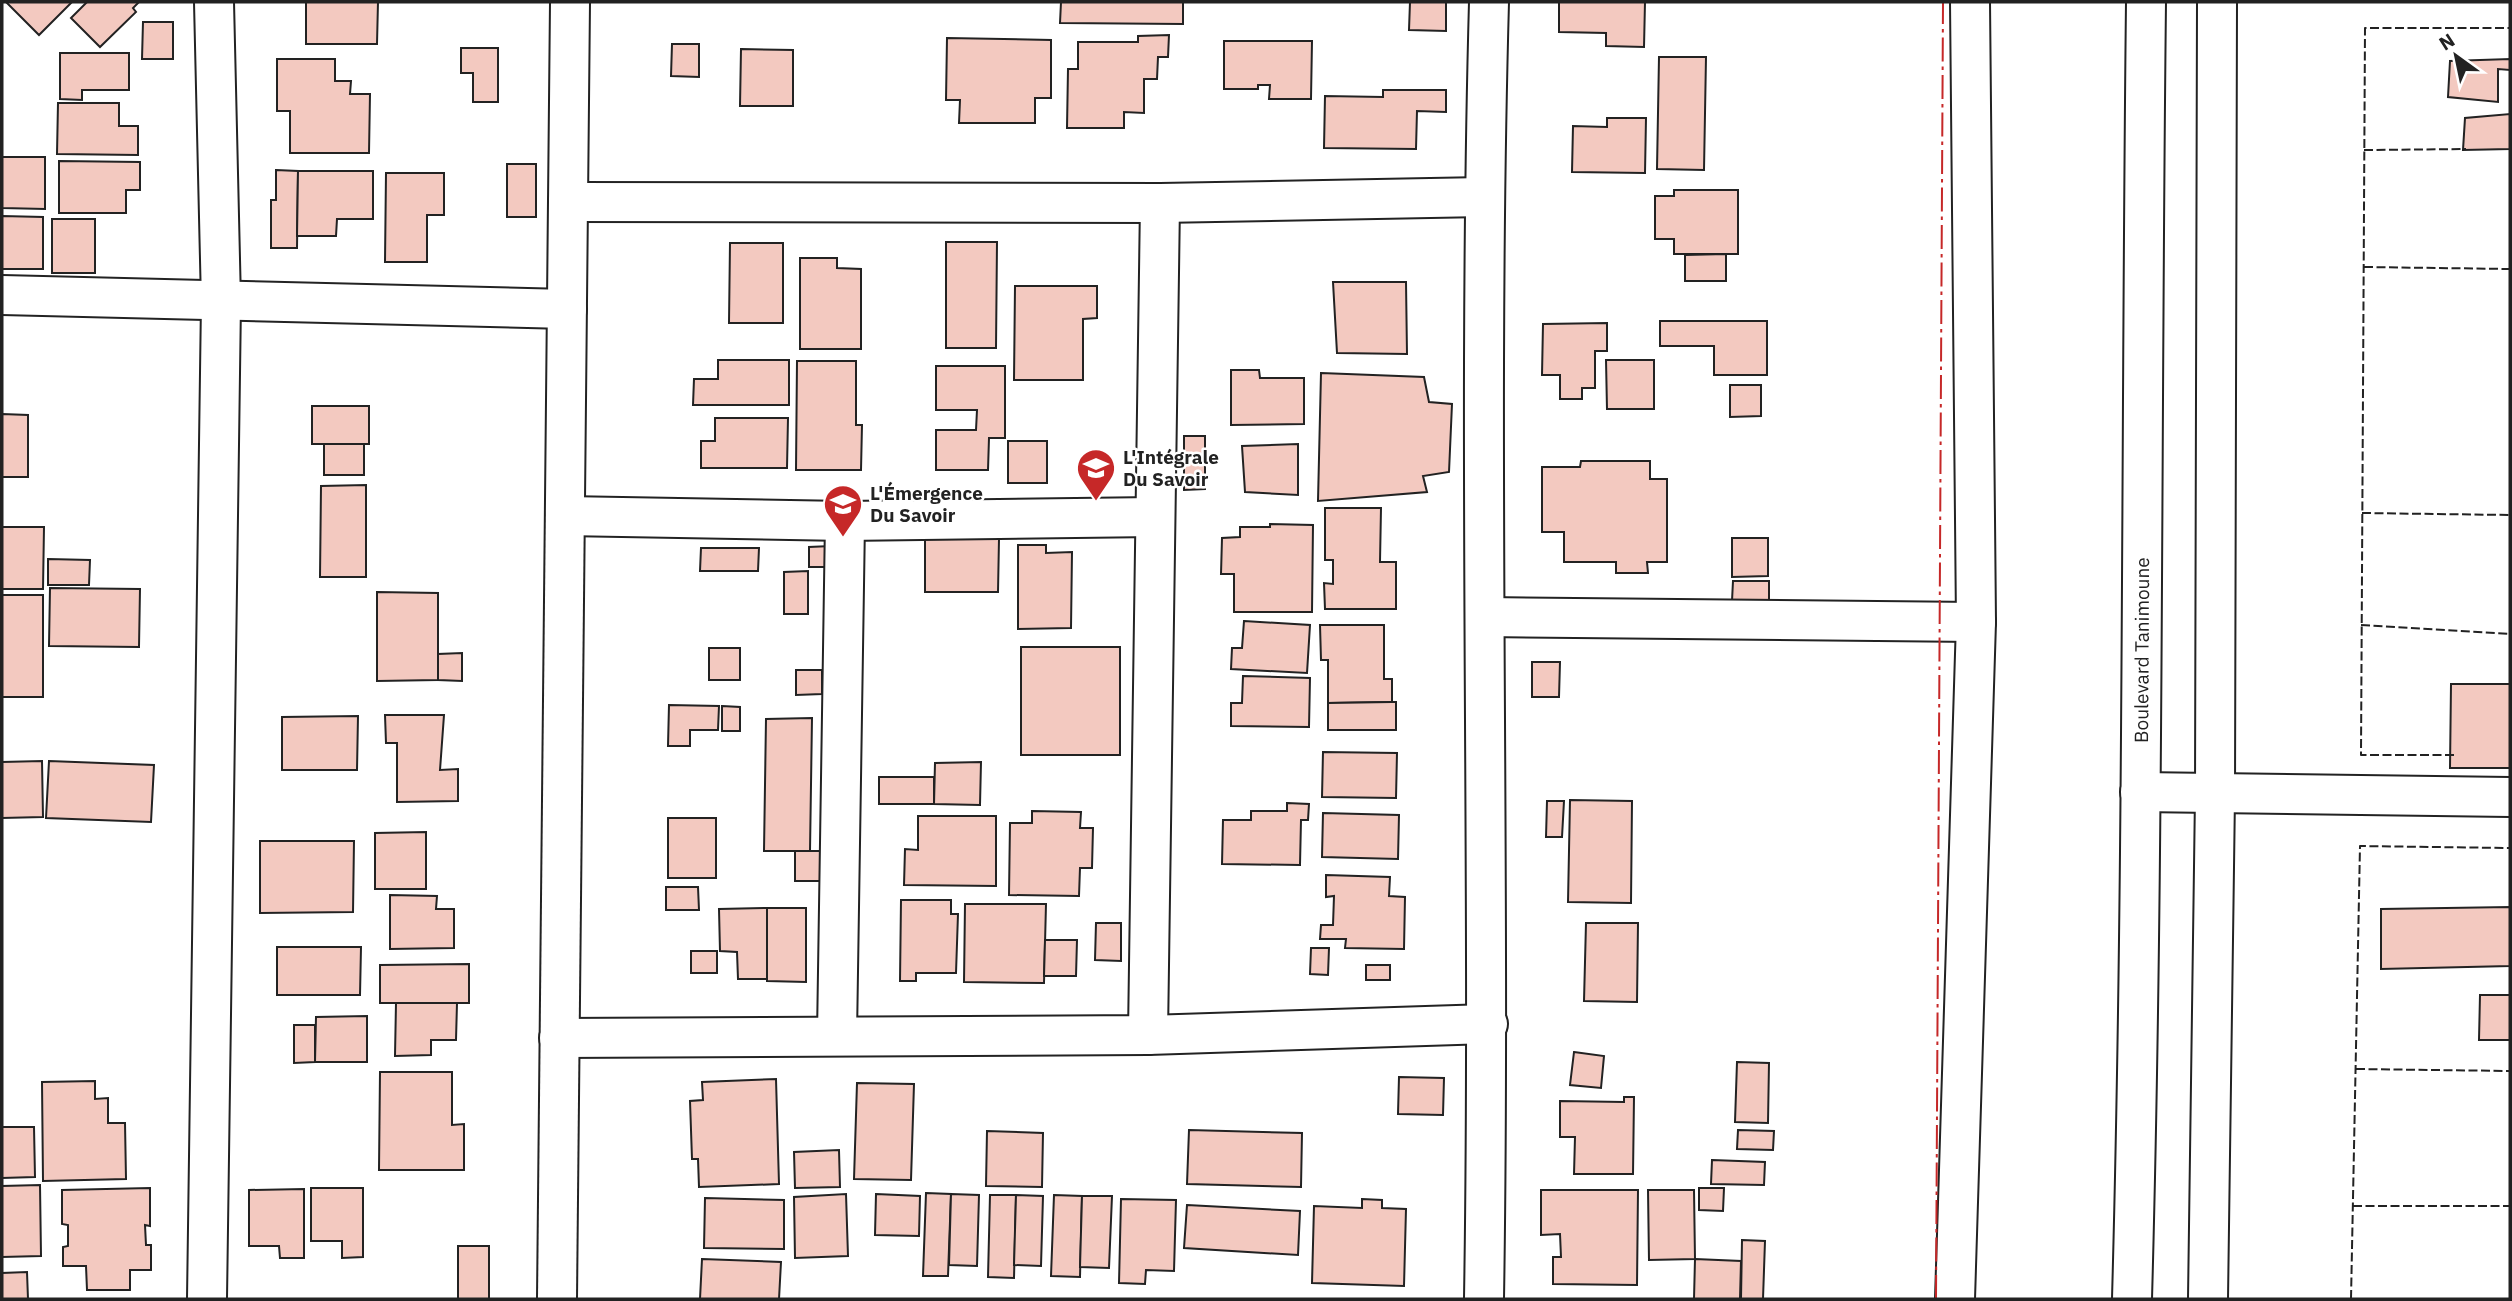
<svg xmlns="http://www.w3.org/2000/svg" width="2512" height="1301" viewBox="0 0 2512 1301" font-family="'IBM Plex Sans',sans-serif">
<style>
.building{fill:#f3c9c0;stroke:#222;stroke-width:2}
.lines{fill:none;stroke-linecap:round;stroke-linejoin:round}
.minor-casing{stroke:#222;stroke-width:42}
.major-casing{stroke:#222;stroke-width:42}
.minor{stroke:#fff;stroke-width:38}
.major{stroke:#fff;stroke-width:38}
.fence{stroke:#222;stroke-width:2;stroke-dasharray:9 3.5;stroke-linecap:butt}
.power{stroke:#c62828;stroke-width:2;stroke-dasharray:24 5 3.5 5;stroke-linecap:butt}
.labels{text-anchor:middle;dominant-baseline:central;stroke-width:5;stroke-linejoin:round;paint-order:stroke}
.poi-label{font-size:19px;font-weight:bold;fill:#222;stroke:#fff;text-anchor:start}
.street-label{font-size:19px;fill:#222;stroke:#fff}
</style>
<rect width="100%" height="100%" fill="#fff"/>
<g class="building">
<path d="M6,2H72L39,35Z"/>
<path d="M87,2H139L133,8L136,12L100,47L71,18Z"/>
<path d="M306,2H378L377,44H306Z"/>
<path d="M1061,2H1183V24L1060,23Z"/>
<path d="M1410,2H1446V31L1409,30Z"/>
<path d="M1559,2H1645L1644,47L1606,46V33L1559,32Z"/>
<path d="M143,22H173V59H142Z"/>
<path d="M1169,35L1168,57H1158L1157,79H1144V113L1124,112V128H1067L1068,69H1078V42H1138V36Z"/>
<path d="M947,38L1051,40V98H1035V123H959L960,100H946Z"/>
<path d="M1224,41H1312L1311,99H1269L1270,85H1258V89H1224Z"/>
<path d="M672,44H699V77L671,76Z"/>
<path d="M461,48H498V102H473V73H461Z"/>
<path d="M741,49L793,50V106H740Z"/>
<path d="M60,53H129V90H82V100L60,99Z"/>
<path d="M1659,57H1706L1704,170L1657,169Z"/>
<path d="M277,59H335V81H351L350,94H370L369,153H290V111H277Z"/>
<path d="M2510,59V70L2498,69V102L2448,97L2450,61Z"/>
<path d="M1383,90H1446V112L1417,111L1416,149L1324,148L1325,96L1383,97Z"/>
<path d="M58,103H119V126H138V155L57,154Z"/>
<path d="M2510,114V149L2463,150L2465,118Z"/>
<path d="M1607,118H1646L1645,173L1572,172L1573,126L1607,127Z"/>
<path d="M2,157H45V209L2,208Z"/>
<path d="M59,161L140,162V190H126V213H59Z"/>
<rect x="507" y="164" width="29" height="53"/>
<path d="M276,170L298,171L297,248H271V200H276Z"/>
<path d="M298,171H373V219H337L336,236H297Z"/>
<path d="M386,173H444V215H427V262H385Z"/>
<path d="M1674,190H1738V254H1674V239H1655V196H1674Z"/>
<path d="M2,216L43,217V269H2Z"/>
<rect x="52" y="219" width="43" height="54"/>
<path d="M946,242H997L996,348H946Z"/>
<path d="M730,243H783V323H729Z"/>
<path d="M1726,254V281H1685V255Z"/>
<path d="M800,258H837V268L861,269V349H800Z"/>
<path d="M1333,282H1406L1407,354L1337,353Z"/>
<path d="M1015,286H1097V318L1083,319V380H1014Z"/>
<path d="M1660,321H1767V375H1714V346H1660Z"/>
<path d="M1607,323V351H1595V388H1582V399H1560V375H1542L1543,324Z"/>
<path d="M718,360H789V405H693L694,379H718Z"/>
<path d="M1606,360H1654V409H1607Z"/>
<path d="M797,361H856V425H862L861,470H796Z"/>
<path d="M936,366H1005V438H989L988,470H936V430H976L977,410H936Z"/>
<path d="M1231,370H1259L1260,378H1304V424L1231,425Z"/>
<path d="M1321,373L1424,377L1429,402L1452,404L1449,472L1423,476L1427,492L1318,501Z"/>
<path d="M1730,385H1761V416L1730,417Z"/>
<rect x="312" y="406" width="57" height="38"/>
<path d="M2,414L28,415V477H2Z"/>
<path d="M715,418H788L787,468H701V441H715Z"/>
<path d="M1184,436H1205V489L1184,490Z"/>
<rect x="1008" y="441" width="39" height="42"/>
<rect x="324" y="444" width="40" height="31"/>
<path d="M1298,444V495L1245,492L1242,446Z"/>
<path d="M1581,461H1650V479H1667V562H1647L1648,573H1616V562H1564V532H1542V467H1580Z"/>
<path d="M366,485V577H320L321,486Z"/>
<path d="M1325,508H1381L1380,562H1396V609H1325L1324,583L1333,584V560H1325Z"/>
<path d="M1270,524L1313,525L1312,612H1234V574H1221L1222,538L1240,537V527H1270Z"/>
<path d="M2,527H44L43,589H2Z"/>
<path d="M1732,538H1768V576L1732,577Z"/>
<path d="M925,539H999L998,592H925Z"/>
<path d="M1018,545H1046V553L1072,552L1071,628L1018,629Z"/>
<path d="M831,546V567H809V547Z"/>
<path d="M701,548H759L758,571H700Z"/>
<path d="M48,559L90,560L89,585H48Z"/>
<path d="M808,571V614H784V572Z"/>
<path d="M1733,581H1769V601H1732Z"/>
<path d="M50,588L140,589L139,647L49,646Z"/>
<path d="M377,592L438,593V680L377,681Z"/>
<rect x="2" y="595" width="41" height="102"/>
<path d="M1244,621L1310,625L1307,673L1231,669L1232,648H1242Z"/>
<path d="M1320,625H1384V679H1392V702L1328,703V660H1321Z"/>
<rect x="1021" y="647" width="99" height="108"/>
<rect x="709" y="648" width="31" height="32"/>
<path d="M462,653V681L438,680V654Z"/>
<path d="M1532,662H1560L1559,697H1532Z"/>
<path d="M796,670H822V694L796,695Z"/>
<path d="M1243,676L1310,678L1309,727L1231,726V703H1242Z"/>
<path d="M2451,684H2510V768H2450Z"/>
<path d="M1392,702H1396V730H1328V703Z"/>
<path d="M669,705L719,706L718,730H690V746H668Z"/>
<path d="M722,706L740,707V731H722Z"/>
<path d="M385,715H444L440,770L458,769V801L397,802V743H386Z"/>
<path d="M358,716L357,770H282V717Z"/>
<path d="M812,718L810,851H764L766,719Z"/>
<path d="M1323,752L1397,753L1396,798L1322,797Z"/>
<path d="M42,761L43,817L2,818V762Z"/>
<path d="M49,761L154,765L151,822L46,818Z"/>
<path d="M981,762L980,805L934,804L935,763Z"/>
<rect x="879" y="777" width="55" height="27"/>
<path d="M1570,800L1632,801L1631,903L1568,902Z"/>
<path d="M1547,801H1564L1562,837H1546Z"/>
<path d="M1287,803L1309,804L1308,820H1301L1300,865L1222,864L1223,820H1251V811H1287Z"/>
<path d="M1032,811L1081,812L1080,828H1093L1092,868H1080L1079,896L1009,895L1010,823H1032Z"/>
<path d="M1323,813L1399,815L1398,859L1322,857Z"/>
<path d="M918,816H996V886L904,885L905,849L918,850Z"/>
<rect x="668" y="818" width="48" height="60"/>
<path d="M426,832V889H375V833Z"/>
<path d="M260,841H354L353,912L260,913Z"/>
<rect x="795" y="851" width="25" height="30"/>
<path d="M1326,875L1390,877L1389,896L1405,897L1404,949L1345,948L1346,939H1320L1321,925H1333L1334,896L1326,897Z"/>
<path d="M666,887H698L699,910H666Z"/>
<path d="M390,895L437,896L436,909H454V948L390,949Z"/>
<path d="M901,900H951V914H958L956,973H916V981H900Z"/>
<path d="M965,904H1046L1044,983L964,982Z"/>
<path d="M2510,907V966L2381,969V909Z"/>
<path d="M767,908V979H738L737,952L720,951L719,909Z"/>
<path d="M767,908H806V982L767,981Z"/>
<path d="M1096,923H1121V961L1095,960Z"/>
<path d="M1586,923H1638L1637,1002L1584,1001Z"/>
<path d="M1045,940H1077L1076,976H1044Z"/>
<path d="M277,947H361L360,995H277Z"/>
<path d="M1311,948H1329L1328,975L1310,974Z"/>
<rect x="691" y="951" width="26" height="22"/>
<path d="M469,964V1003H380V965Z"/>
<rect x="1366" y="965" width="24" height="15"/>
<path d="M2480,995H2510V1040H2479Z"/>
<path d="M396,1003H457L456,1040H431V1055L395,1056Z"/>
<path d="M367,1016V1062H315L316,1017Z"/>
<path d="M294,1025H315V1062L294,1063Z"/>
<path d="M1574,1052L1604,1056L1601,1088L1570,1085Z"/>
<path d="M1737,1062L1769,1063L1768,1123L1735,1122Z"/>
<path d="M380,1072H452V1125L464,1124V1170H379Z"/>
<path d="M1399,1077L1444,1078L1443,1115L1398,1114Z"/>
<path d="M776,1079L779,1184L699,1187L698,1159H692L690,1101L703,1100L702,1082Z"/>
<path d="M95,1081V1099L108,1098V1123H125L126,1179L43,1181L42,1082Z"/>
<path d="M857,1083L914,1084L911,1180L854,1179Z"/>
<path d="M1624,1097H1634L1633,1174H1574L1575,1137H1560V1101L1624,1102Z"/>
<path d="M2,1127H34L35,1177L2,1178Z"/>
<path d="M1189,1130L1302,1133L1301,1187L1187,1184Z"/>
<path d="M1738,1130L1774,1131L1773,1150L1737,1149Z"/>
<path d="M987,1131L1043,1133L1042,1187L986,1186Z"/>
<path d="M839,1150L840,1187L795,1188L794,1152Z"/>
<path d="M1712,1160L1765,1162L1764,1185L1711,1184Z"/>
<path d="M40,1185L41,1256L2,1257V1186Z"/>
<path d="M150,1188V1226L145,1225L146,1245H151V1270H130V1290H87L86,1266H63V1247L68,1246V1225L62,1224V1190Z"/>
<path d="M311,1188H363V1257L342,1258V1241H311Z"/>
<path d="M1699,1188H1724L1723,1211L1699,1210Z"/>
<path d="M304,1189V1258H280L279,1246H249V1190Z"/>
<path d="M1541,1190H1638L1637,1285L1553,1284V1257H1561L1560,1234L1541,1235Z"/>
<path d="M1648,1190H1694L1695,1259L1649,1260Z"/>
<path d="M926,1193L951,1194L948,1276H923Z"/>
<path d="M846,1194L848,1256L795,1258L794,1197Z"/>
<path d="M876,1194L920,1196L919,1236L875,1235Z"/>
<path d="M951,1194L979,1195L977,1266L949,1265Z"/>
<path d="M990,1195H1016L1014,1278L988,1277Z"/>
<path d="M1016,1195L1043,1196L1041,1266L1014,1265Z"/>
<path d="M1054,1195L1082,1196L1080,1277L1051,1276Z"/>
<path d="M1082,1196H1112L1109,1268L1080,1267Z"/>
<path d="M705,1198L784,1200V1249L704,1248Z"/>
<path d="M1121,1199L1176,1200L1174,1271L1146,1270L1145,1284L1119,1283Z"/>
<path d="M1362,1199L1382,1200V1208L1406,1209L1404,1286L1312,1283L1314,1206L1362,1208Z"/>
<path d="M1187,1205L1300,1211L1298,1255L1184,1248Z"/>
<path d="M1742,1240L1765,1241L1763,1299H1741Z"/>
<rect x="458" y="1246" width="31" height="53"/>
<path d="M702,1259L781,1262L779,1299H700Z"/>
<path d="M1695,1259L1741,1261L1740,1299H1694Z"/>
<path d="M27,1272L28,1299H2V1273Z"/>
</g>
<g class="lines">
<g class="minor-casing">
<g id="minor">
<path d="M568,202L1160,203L1484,197"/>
<path d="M2,295L567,309"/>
<path d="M565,516L845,521L1155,517"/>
<path d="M1486,617L1976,622"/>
<path d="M2140,792L2510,797"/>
<path d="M1148,1035L1160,203"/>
<path d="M837,1036L845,521"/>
<path d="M559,1038L1148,1035L1488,1024"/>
<path d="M207,1299L221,302L214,2"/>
<path d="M557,1299L570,2"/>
<path d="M1484,1299C1491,867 1477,434 1489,2"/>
<path d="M1955,1299L1976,622L1970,2"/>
</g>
</g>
<g class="major-casing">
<g id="major">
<path id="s1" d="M2132,1299C2144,867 2141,434 2146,2"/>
<path d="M2208,1299L2215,795L2217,2"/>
</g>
</g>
<use href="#minor" class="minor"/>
<use href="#major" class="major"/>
<g class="fence">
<path d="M2364,150L2466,149"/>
<path d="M2364,267L2510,269"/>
<path d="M2362,513L2510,515"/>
<path d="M2361,625L2510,634"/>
<path d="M2454,755H2361L2365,28H2510"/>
<path d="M2356,1069L2510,1071"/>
<path d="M2353,1206H2510"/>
<path d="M2351,1299L2360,846L2510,848"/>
</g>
<path class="power" d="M1936,1299L1943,2"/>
</g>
<defs>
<g id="school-pin" transform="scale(2.0125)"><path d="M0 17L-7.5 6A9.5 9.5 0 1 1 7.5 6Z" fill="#c62828" stroke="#fff"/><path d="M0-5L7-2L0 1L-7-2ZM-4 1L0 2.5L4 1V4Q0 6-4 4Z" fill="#fff"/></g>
</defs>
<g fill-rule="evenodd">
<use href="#school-pin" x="1096" y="468"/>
<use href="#school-pin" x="843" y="504"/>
</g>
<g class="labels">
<g class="poi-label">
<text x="1123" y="457">L'Intégrale<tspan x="1123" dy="22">Du Savoir</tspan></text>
<text x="870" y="493">L'Émergence<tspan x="870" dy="22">Du Savoir</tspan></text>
</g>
<g class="street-label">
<text stroke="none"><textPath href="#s1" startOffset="649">Boulevard Tanimoune</textPath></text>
</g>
</g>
<rect width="2512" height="1301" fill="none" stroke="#222222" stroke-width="7"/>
<g transform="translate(2456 56) rotate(327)" stroke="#ffffff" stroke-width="5" paint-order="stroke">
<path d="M0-5L12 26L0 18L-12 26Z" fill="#222222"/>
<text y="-10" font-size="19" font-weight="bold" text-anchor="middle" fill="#222222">N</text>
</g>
</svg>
